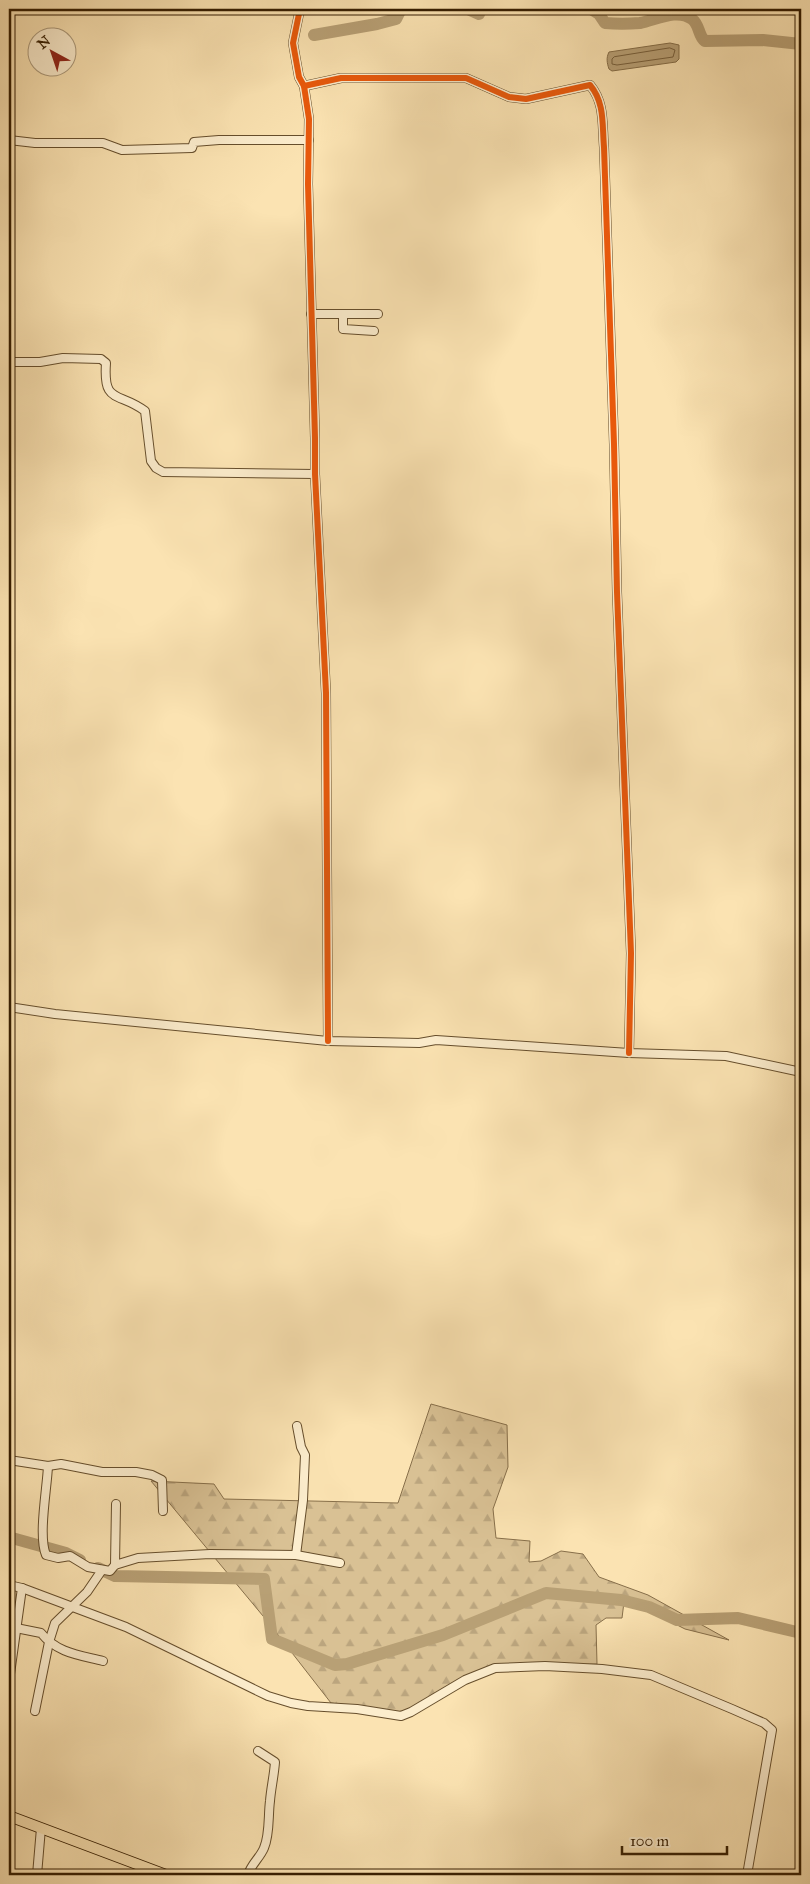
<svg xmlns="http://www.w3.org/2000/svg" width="810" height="1884" viewBox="0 0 810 1884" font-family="'IM FELL Great Primer',serif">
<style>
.forest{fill:url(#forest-firs);stroke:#876f4a}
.water{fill:#b8a075;stroke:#846c46}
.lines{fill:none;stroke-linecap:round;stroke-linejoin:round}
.shore{stroke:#765e3a;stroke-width:1}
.river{stroke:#b8a075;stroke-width:12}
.minor-casing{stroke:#664e2c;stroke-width:10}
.major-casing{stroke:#351d00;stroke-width:12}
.minor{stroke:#fcedcd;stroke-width:8}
.major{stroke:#fbe3b2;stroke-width:10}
.cycleway-casing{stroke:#fcedcd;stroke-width:9}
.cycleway{stroke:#e8590c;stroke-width:6}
</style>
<defs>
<pattern id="forest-firs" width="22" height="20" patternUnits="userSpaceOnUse" patternTransform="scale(1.25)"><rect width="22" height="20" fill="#d9c194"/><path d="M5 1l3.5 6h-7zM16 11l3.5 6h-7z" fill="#bba57e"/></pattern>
</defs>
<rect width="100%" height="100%" fill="#fbe3b2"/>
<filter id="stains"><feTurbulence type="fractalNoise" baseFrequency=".004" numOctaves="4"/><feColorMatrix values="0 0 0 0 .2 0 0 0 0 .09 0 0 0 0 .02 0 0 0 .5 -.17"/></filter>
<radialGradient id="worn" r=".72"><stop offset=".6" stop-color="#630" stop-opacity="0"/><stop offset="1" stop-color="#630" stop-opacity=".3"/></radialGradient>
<path class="forest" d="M431,1404L507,1425L508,1467L493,1509L496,1538L530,1541L529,1562L541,1561L561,1551L583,1554L599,1577L648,1595L729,1640L685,1629L636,1604L624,1602L622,1618H606L596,1625L597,1664L494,1667L410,1711L401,1713L331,1703L268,1622L151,1481L214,1484L224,1499L398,1503Z"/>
<path class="water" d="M670,43L679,45V59L676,62L612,71L609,69C607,63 606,58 609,52Z"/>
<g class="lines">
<path class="shore" d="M670,48L675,50L673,57L617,65L612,64V59L614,57Z"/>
<g class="river">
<path d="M468,9L479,14L480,9"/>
<path d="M591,9L599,14L605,23C616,24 628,24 640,23C656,20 677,8 692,19C700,25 698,36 705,41L763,40L801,44"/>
<path d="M314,35L377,24L396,19L401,9"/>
<path d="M9,1539L12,1538L66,1553L80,1560"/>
<path d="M98,1568L115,1576L264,1579L272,1639L335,1665L347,1664L443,1635L546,1593L621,1600L649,1607L677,1620L738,1618L801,1633"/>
</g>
<g class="minor-casing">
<g id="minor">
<path d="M300,9L293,43L299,77L304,86L309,119L308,184L315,438V474L326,693L328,1041"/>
<path d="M304,86L341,78H466L509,97L526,99L590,85C605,103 602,124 604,147L614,444L617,592L631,953L629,1053"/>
<path d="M9,140L35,143H103L122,150L192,148L194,142L219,140H309"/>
<path d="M311,314H378"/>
<path d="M343,315V329L374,331"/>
<path d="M9,362H40L63,358L101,359L106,363C103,405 118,391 145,411L151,461L156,468L163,472L315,474"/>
<path d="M9,1007L55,1014L328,1041L419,1043L436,1040L629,1053L726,1056L801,1072"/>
<path d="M9,1460L48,1466L61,1464L102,1472H136L152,1475L162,1480L163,1511"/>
<path d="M48,1466C47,1489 38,1536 46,1555L58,1558L70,1556L88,1567L110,1571L115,1565L138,1558L210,1554L296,1555L340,1563"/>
<path d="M296,1555L303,1500L305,1455L301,1447L297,1426"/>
<path d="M115,1565L116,1504"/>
<path d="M9,1585L22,1588L126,1627L268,1696L291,1703L308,1706L357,1709L401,1716L411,1712L465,1680L495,1668L545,1666L602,1669L651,1675L732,1709L764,1723L772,1730L747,1875"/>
<path d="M16,1628L41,1633C57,1653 79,1655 103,1661"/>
<path d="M9,1681L22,1588"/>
<path d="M35,1711L49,1642L55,1623L87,1592L102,1570"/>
<path d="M37,1875L41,1828"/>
<path d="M248,1875C251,1864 260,1858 264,1848C270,1834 268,1816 270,1801C271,1788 274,1776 275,1762L258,1751"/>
</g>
</g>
<g class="major-casing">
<path id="major" d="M9,1816L166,1875"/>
</g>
<use href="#minor" class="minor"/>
<use href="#major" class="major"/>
<g class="cycleway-casing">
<g id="cycleway">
<path d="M300,9L293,43L299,77L304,86L309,119L308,184L315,438V474L326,693L328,1041"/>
<path d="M304,86L341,78H466L509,97L526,99L590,85C605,103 602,124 604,147L614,444L617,592L631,953L629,1053"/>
</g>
</g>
<use href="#cycleway" class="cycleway"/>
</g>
<rect width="810" height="1884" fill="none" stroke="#fbe3b2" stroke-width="30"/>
<rect x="10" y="10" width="790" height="1864" fill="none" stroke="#351d00" stroke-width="2.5"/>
<rect x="15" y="15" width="780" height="1854" fill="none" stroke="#351d00"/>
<g transform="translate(52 52) rotate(320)"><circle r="24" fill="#fcedcd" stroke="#ac9a7b"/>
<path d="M0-4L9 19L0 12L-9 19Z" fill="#8f2418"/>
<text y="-8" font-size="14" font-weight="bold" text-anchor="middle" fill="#351d00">N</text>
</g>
<path d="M622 1846v8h105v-8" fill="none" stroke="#351d00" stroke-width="2.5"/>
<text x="630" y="1846" font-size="15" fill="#351d00" stroke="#fcedcd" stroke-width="4" paint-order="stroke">100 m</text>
<rect width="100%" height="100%" filter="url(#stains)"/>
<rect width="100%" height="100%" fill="url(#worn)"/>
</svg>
